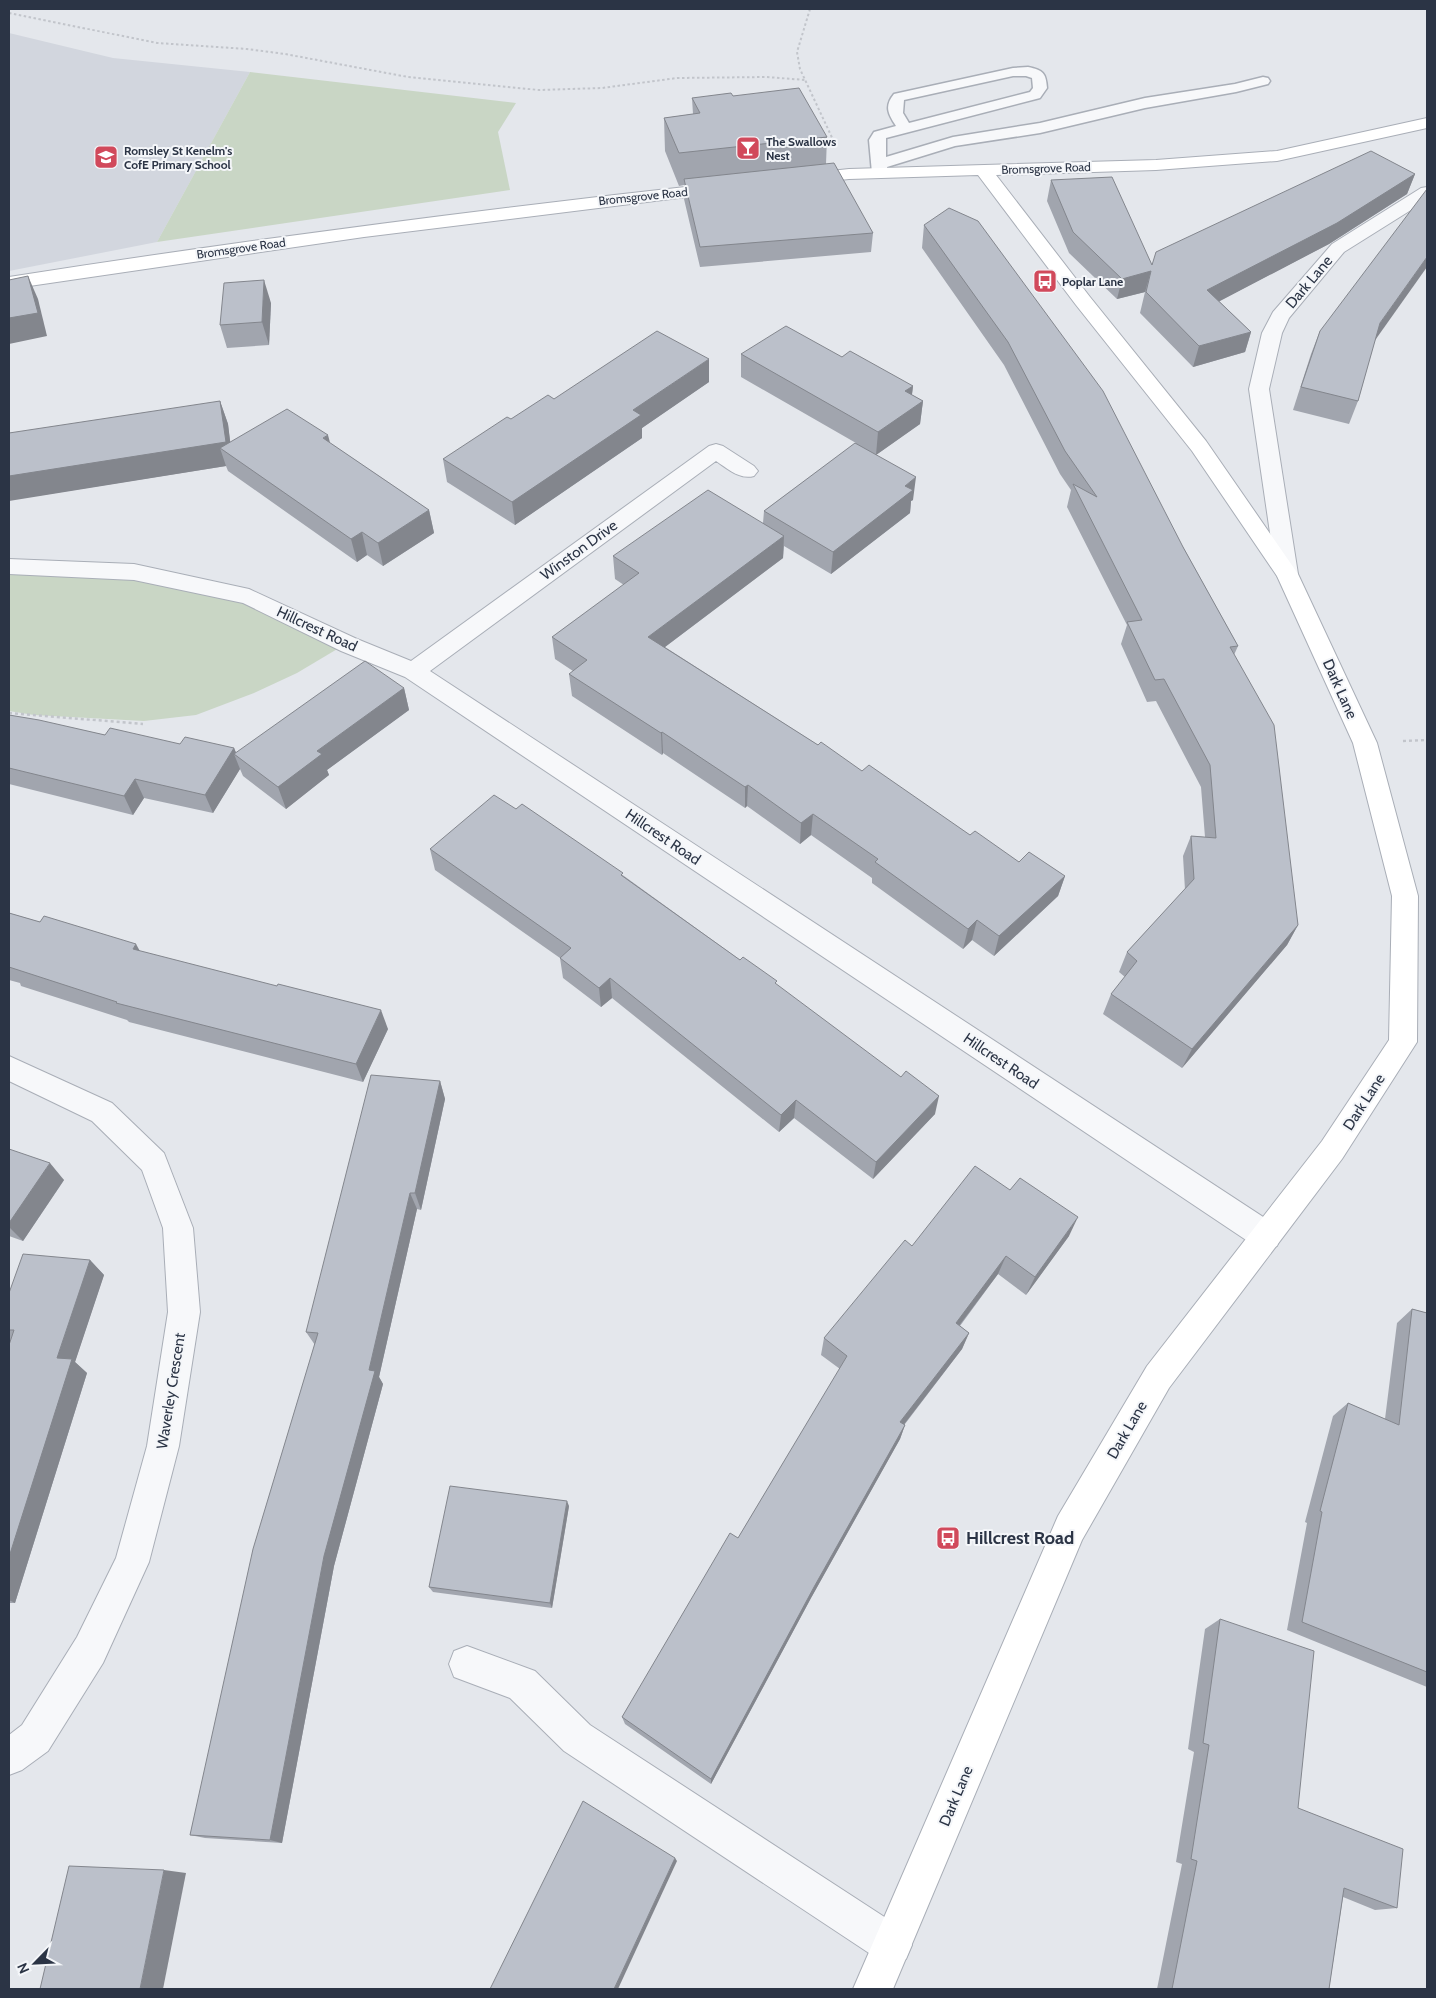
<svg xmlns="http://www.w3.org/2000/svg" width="1436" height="1998" viewBox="0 0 1436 1998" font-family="Cabin,sans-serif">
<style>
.built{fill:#d2d6de}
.green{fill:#c9d6c5}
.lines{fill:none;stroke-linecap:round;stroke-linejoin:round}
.lane-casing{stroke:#a9aeb7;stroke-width:3}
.street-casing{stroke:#a9aeb7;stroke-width:2}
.secondary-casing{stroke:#a9aeb7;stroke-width:2}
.path-far1{stroke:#c2c5cb;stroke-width:2;stroke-dasharray:2.5 2.5;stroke-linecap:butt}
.path{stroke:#c2c5cb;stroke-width:2.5;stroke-dasharray:3 3;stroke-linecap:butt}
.lane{fill:#f7f8fa;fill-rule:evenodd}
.street{fill:#f7f8fa;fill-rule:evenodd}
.secondary{fill:#fff;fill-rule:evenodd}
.wall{fill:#a1a5ae}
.shaded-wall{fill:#83868d}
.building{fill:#bbc0ca;stroke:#83868d}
.labels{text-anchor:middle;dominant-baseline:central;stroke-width:4;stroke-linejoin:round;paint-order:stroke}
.far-poi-label{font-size:12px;font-weight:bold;fill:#2b3445;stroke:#f4f6f9;text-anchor:start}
.far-street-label{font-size:12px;fill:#2b3445;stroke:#f4f6f9}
.street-label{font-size:15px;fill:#2b3445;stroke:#f4f6f9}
.near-poi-label{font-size:18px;font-weight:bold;fill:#2b3445;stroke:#f4f6f9;text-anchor:start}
</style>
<rect width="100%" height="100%" fill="#e4e7ec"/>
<path class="built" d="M9,33L113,58L250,72L157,242L9,271Z"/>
<g class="green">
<path d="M250,72L516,103L498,132L510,190L157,242Z"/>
<path d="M35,568L132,575L246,600L344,645L297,673L254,693L196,715L144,721L34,715L9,711V569Z"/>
</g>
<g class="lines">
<g class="lane-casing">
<path id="lane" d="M1028,67C1043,70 1046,73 1047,88L1040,98L886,138V157L953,137L1040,123L1145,98L1235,84L1263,77L1268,78L1270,81L1268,84L1236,92L1145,108L1040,133L955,146L887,167L888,173L886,176H874L872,173L869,140L874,132L896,126C888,114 884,106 894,94L1013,68ZM1013,76H1026L1032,78L1033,88L1030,92L909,123L903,113L904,100Z"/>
</g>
<g class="street-casing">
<g id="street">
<path d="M1427,187V200L1344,252L1289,318L1282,333L1269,389L1298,574L1295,579L1287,582L1279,579L1276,574L1249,389L1262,333L1273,312L1332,244L1421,188Z"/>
<path d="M716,444L723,446L754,466L758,471L754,476C740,480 728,469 716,461L430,671L1277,1226L1281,1236L1277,1246L1266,1250L1255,1246L405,677L341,651L243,603L134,580L9,574V559L134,564L249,589L357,639L411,661L709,446Z"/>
<path d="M9,1056L112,1103L164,1153L193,1228L200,1312L179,1446L149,1562L103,1663L48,1751L22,1770L9,1775V1735L22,1725L77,1637L116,1558L147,1446L168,1312L163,1228L142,1170L92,1121L9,1081Z"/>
<path d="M467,1646L535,1671L590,1725L906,1931L912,1945L906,1959L892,1965L878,1959L564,1751L510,1698L454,1677L449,1664L454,1651Z"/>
</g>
</g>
<g class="secondary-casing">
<g id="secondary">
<path d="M1427,118V128L1277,161L1156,170L996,175L1090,297L1206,441L1298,574L1377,743L1418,896L1417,1042L1342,1159L1169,1388L1082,1540L893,1989H853L1058,1516L1147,1366L1322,1141L1389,1040L1392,896L1353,743L1277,576L1192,451L1076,305L978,175L849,179L803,184L797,183L794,179L797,175L803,174L849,169L1156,160L1277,151Z"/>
<path d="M721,183L727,184L730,188L727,192L364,237L9,289V277C245,240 483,209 721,183Z"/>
</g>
</g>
<g class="path-far1">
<path d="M810,9L797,52L800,69L835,144"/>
<path d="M9,13L157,43L247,49L285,54L408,77L539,90L602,88L677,78L767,77L805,80"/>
</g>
<g class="path">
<path d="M9,713L143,724"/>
<path d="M1403,741L1427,740"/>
</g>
<use href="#lane" class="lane"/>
<use href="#street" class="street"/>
<use href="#secondary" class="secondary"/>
</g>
<g class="wall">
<path d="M733,96L827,137L826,164L873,233L871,252L700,267L684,199V185L679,186L665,151L664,118L693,114L692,98Z"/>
<path d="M1415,174L1407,194L1329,244L1219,301L1251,332L1245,352L1193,367L1140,313L1145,292L1117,299L1069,253L1047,201L1051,180L1152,265Z"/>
<path d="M924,225L1183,547L1238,646L1234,655L1298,925L1287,945L1182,1068L1103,1014L1111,994L1125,977L1119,972L1127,952L1185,890L1183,856L1191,836L1205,837L1201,787L1156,701L1147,702L1121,644L1127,625L1067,507L1071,490L1060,474L1004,365L922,248Z"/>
<path d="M271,303L269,345L227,348L220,325Z"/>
<path d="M1320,331L1375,339L1358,401L1349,424L1293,410L1311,354Z"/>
<path d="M741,354L842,357L913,386L912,395L923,401L920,424L876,455L913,500L911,501L910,513L831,574L784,546L783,558L665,647L818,745L970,835L1019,862L1065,876L1058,896L994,956L972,940L963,949L872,883V878L811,835L800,844L747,806L745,808L663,753L662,755L572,696L569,674L573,671L555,659L552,637L624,585L615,579L613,556L763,523L764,511L856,443L741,377Z"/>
<path d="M709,382L642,428V438L515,525L447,482L443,459L554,399Z"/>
<path d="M220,401L228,424L230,442L330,443L429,510L434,533L383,566L367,555L357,562L228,471L226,466L36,496Z"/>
<path d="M404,688L409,710L327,770L329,775L286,809L243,776L240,769L213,813L144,798L133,815L9,784V715L105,735L180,744L234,748L236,753Z"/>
<path d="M516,809L624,876L740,960L776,985L935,1114L873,1179L794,1118L779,1132L612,998L601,1007L563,978L560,958L435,870L430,849Z"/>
<path d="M9,913L140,951L388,1029L363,1082L129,1022L127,1020L21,986L20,983L9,980Z"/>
<path d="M440,1081L445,1099L421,1210L417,1209L379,1377L383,1384L334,1566L282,1843L205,1838L190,1835L315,1345L306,1332Z"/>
<path d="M9,1149L64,1180L23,1241L9,1236Z"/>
<path d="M1069,1236L1026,1295L998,1274L960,1326L969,1333L962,1349L905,1424V1425L900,1439L811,1598L711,1784L625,1724L622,1717L738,1538L840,1369L821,1355L824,1338L912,1246Z"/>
<path d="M90,1260L104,1275L75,1362L87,1373L15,1603H9V1345L10,1341L9,1340V1293Z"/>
<path d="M1412,1309L1427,1313V1687L1287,1630L1307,1523L1305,1522L1333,1416L1348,1403L1385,1419L1397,1323Z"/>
<path d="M569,1506L552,1608L433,1592L429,1587Z"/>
<path d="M1220,1619L1298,1808L1397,1908L1375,1910L1343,1897L1329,1989H1157L1182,1864L1176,1862L1194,1752L1188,1749L1205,1629Z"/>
</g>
<g class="shaded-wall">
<path d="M1415,174L1407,194L1329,244L1201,311L1207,290Z"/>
<path d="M1427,257V267L1371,346L1380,323Z"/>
<path d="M1151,271L1145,292L1117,299L1122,279Z"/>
<path d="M28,276L38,299L47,336L9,344V318Z"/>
<path d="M264,280L271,303L269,345L262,322Z"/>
<path d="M1251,332L1245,352L1193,367L1199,346Z"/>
<path d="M709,359V382L642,428V438L515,525L512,502L633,410Z"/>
<path d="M913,386L910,409L905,391Z"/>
<path d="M220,401L228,424L232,456L220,448L226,466L9,501V476Z"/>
<path d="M923,401L920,424L876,455L878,432Z"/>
<path d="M328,435L334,458L323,438Z"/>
<path d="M916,477L913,500L911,501L910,513L831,574L833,552L905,486Z"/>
<path d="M429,510L434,533L383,566L378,543Z"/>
<path d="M362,532L367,555L357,562L351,539Z"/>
<path d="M784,536L783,558L649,659L648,637Z"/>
<path d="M404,688L409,710L327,770L329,775L286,809L278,787L317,751Z"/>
<path d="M662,732L663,753L662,755L661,733Z"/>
<path d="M234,748L238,757L234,754L240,769L213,813L205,795Z"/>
<path d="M135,779L144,798L133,815L124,796Z"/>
<path d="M748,785L747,806L745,808V787Z"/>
<path d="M813,814L811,835L800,844L801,823Z"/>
<path d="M1065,876L1058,896L994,956L999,936Z"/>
<path d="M977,920L972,940L963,949L968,929Z"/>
<path d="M1298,925L1287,945L1182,1068L1192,1049Z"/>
<path d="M136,944L147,964L133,949Z"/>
<path d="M610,978L612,998L601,1007L599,988Z"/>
<path d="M381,1010L388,1029L363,1082L356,1064Z"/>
<path d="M440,1081L445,1099L421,1210L415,1193Z"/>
<path d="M939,1096L935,1114L873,1179L876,1162Z"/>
<path d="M796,1100L794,1118L779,1132L781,1115Z"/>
<path d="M50,1163L64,1180L23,1241L9,1227V1223Z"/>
<path d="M410,1193L417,1209L379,1377L383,1384L334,1566L282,1843L270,1840L324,1556L369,1370Z"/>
<path d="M1078,1217L1069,1236L1026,1295L1035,1277Z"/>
<path d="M1006,1256L998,1274L949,1339L956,1323Z"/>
<path d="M90,1260L104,1275L75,1362L87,1373L15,1603L9,1600V1557L57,1358Z"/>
<path d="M969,1333L962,1349L895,1436L900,1422Z"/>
<path d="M905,1425L900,1439L811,1598L711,1784V1779L814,1587Z"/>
<path d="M567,1501L569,1506L552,1608L550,1603Z"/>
<path d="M675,1858L677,1861L618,1989H614Z"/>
<path d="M164,1870L186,1873L163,1989H140Z"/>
</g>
<g class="building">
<path d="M799,88L827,137L679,153L664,118L700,113L692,98L731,93L733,96Z"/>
<path d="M1371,151L1415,174L1337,223L1207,290L1251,332L1199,346L1146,292L1151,271L1122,279L1073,232L1051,180L1112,177L1152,265L1156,252Z"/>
<path d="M834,163L873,233L700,247L684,179Z"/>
<path d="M1427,189V257L1380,323L1358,401L1301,387L1320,331Z"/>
<path d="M949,208L978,221L1103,391L1183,547L1238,646L1230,647L1274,725L1298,925L1192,1049L1111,994L1137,961L1127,952L1194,879L1191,836L1216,838L1210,765L1164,679L1155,680L1127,622L1142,620L1073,484L1097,497L1065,451L1008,342L924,225Z"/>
<path d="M28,276L38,313L9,318V280Z"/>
<path d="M264,280L262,322L220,325L224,283Z"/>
<path d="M786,326L842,357L850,351L913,386L905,391L923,401L878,432L741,354Z"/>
<path d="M657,331L709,359L633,410L641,415L512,502L443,459L507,417L511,419L548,395L554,399Z"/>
<path d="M220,401L226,442L9,476V433Z"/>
<path d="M287,409L328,435L323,438L429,510L378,543L362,532L351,539L220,448Z"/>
<path d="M855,443L916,477L905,486L913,490L833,552L764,511Z"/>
<path d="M708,490L784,536L648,637L818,745L821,742L862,771L869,765L970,835L975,831L1019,862L1029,852L1065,876L999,936L977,920L968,929L875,862L878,859L813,814L801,823L748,785L745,787L662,732L661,733L569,674L587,660L552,637L639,573L613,556Z"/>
<path d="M365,661L404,688L317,751L322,754L278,787L234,754Z"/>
<path d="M9,715L39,720L105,735L110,728L180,744L185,737L234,748L205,795L135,779L124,796L9,768Z"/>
<path d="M494,795L516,809L522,804L623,873L621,875L740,960L743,957L777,981L775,983L901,1077L906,1071L939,1096L876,1162L796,1100L781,1115L610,978L599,988L560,958L571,948L430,849Z"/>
<path d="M9,913L40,922L44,916L136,944L133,949L277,986L278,984L381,1010L356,1064L116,1003L117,1002L9,967Z"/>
<path d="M371,1075L440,1081L415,1193H410L369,1370L375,1371L324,1556L270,1840L190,1835L253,1549L318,1333L306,1332Z"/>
<path d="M9,1149L50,1163L9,1223Z"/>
<path d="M975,1166L1010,1190L1020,1178L1078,1217L1035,1277L1006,1256L956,1323L969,1333L900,1422L905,1425L814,1587L711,1779L622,1717L730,1533L738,1538L847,1356L824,1338L905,1240L912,1246Z"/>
<path d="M23,1254L90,1260L57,1358L72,1359L9,1557V1345L14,1330H9V1293Z"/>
<path d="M1412,1309L1427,1313V1672L1302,1622L1322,1512L1320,1511L1348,1403L1399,1425Z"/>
<path d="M450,1486L567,1501L550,1603L429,1587Z"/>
<path d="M1220,1619L1314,1651L1298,1808L1403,1849L1397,1908L1344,1888L1329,1989H1172L1197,1861L1191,1859L1209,1745L1203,1743Z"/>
<path d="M583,1801L675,1858L614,1989H490Z"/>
<path d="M69,1866L164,1870L140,1989H40Z"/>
</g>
<defs>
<g id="bar-square" transform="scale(1.25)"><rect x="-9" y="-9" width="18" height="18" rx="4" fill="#d1495b" stroke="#f4f6f9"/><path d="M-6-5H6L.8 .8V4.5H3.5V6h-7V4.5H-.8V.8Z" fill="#fff"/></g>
<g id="school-square" transform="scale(1.25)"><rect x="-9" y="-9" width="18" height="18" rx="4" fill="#d1495b" stroke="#f4f6f9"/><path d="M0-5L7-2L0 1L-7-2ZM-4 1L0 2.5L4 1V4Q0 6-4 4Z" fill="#fff"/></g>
<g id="bus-square" transform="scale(1.25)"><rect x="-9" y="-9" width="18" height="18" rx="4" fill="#d1495b" stroke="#f4f6f9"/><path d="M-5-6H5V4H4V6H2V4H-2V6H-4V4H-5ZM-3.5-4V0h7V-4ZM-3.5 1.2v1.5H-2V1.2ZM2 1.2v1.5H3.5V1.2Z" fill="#fff"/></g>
</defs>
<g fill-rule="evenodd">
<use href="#bar-square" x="748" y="148"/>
<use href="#school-square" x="106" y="157"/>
<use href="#bus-square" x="1045" y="281"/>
<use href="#bus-square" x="948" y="1538"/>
</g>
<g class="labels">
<g class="far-poi-label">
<text x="766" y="141">The Swallows<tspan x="766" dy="14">Nest</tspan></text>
<text x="124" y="150">Romsley St Kenelm's<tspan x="124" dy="14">CofE Primary School</tspan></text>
<text x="1062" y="281">Poplar Lane</text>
</g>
<g class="far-street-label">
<text transform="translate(1046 168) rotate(-2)">Bromsgrove Road</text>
<text transform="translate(643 196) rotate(-6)">Bromsgrove Road</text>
<text transform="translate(241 248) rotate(-8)">Bromsgrove Road</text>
</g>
<g class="street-label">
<text transform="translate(1309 282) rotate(-50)">Dark Lane</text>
<text transform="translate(579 550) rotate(-36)">Winston Drive</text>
<text transform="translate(317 629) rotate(25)">Hillcrest Road</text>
<text transform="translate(1340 689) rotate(66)">Dark Lane</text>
<text transform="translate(663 837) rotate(34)">Hillcrest Road</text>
<text transform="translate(1001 1061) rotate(34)">Hillcrest Road</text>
<text transform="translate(1364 1102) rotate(-57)">Dark Lane</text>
<text transform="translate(171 1391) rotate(-81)">Waverley Crescent</text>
<text transform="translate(1127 1430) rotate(-60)">Dark Lane</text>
<text transform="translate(956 1796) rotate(-67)">Dark Lane</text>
</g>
<g class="near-poi-label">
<text x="966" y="1538">Hillcrest Road</text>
</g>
</g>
<rect width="1436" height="1998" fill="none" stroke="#2b3445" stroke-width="20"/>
<g transform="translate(35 1963) rotate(246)" stroke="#f4f6f9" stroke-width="4" paint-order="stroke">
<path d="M0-4L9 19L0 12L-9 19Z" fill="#2b3445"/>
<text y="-8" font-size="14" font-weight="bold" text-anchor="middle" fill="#2b3445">N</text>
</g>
</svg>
